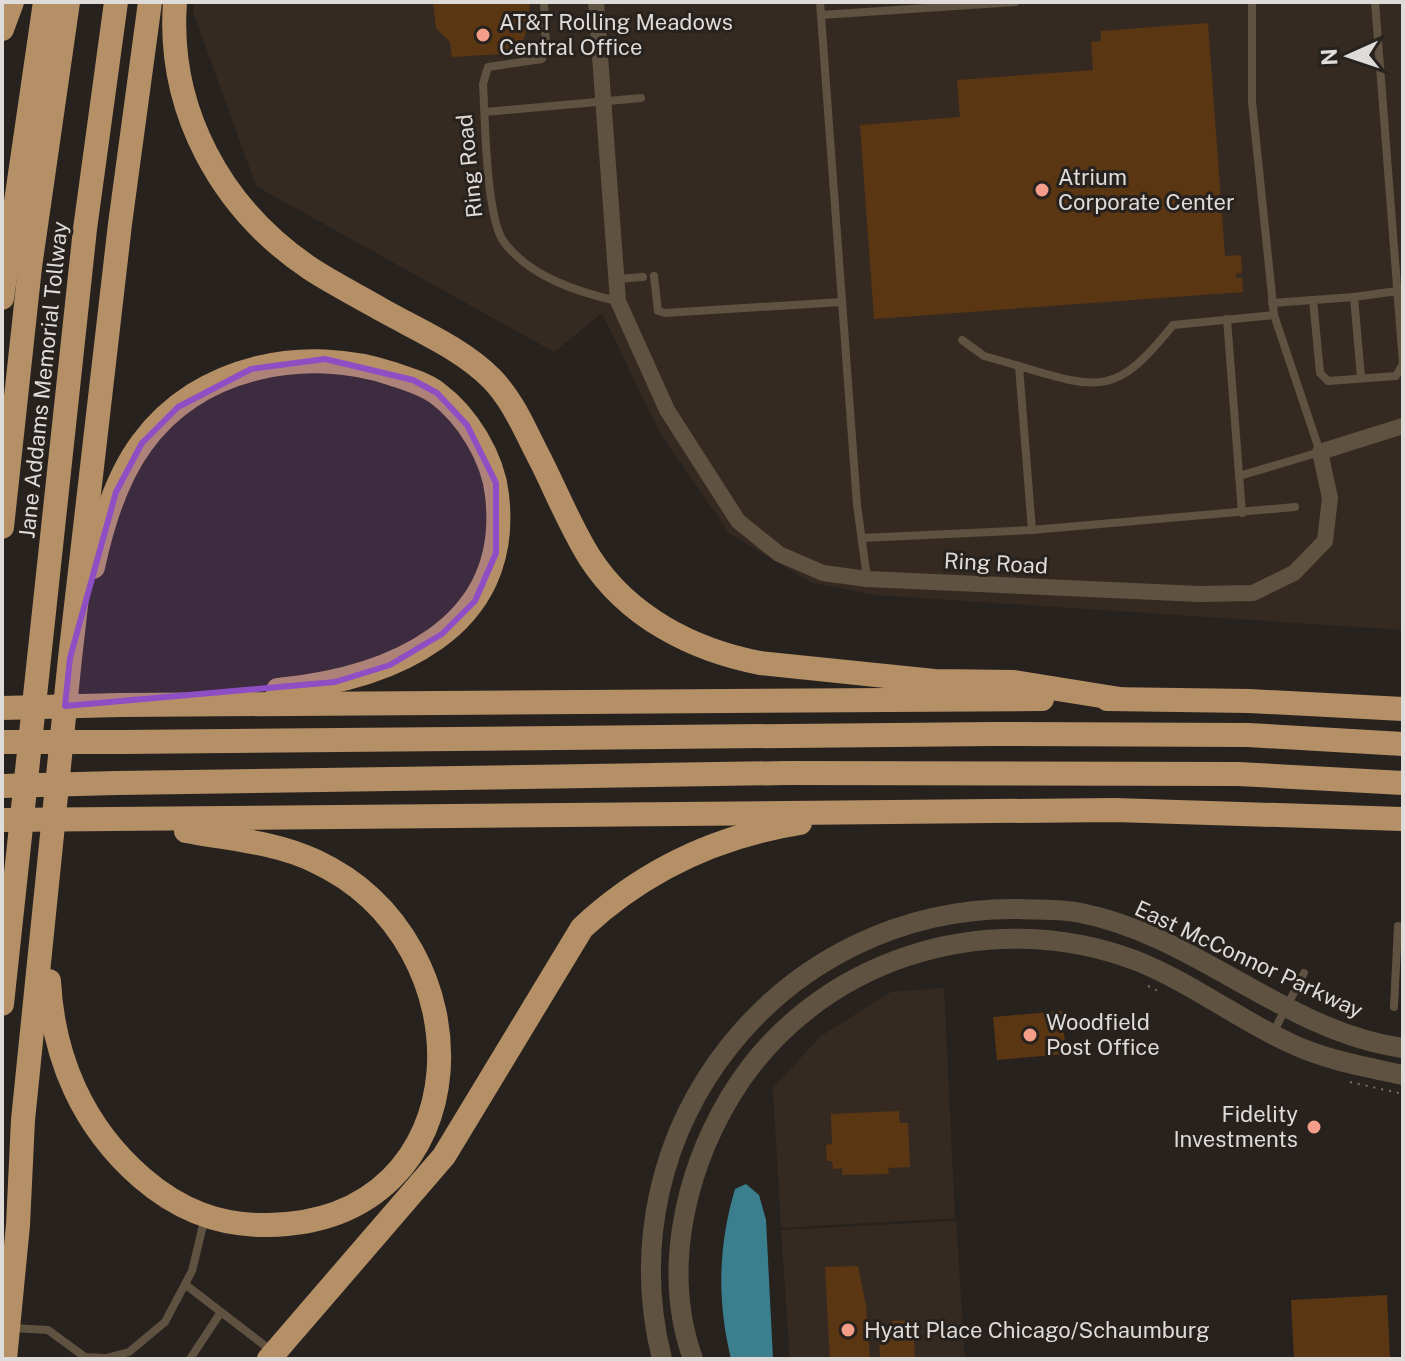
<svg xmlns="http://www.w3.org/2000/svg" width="1405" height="1361" viewBox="0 0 1405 1361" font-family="'Public Sans',sans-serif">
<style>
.built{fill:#352a22}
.water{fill:#3b7e8d}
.building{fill:#5b3612}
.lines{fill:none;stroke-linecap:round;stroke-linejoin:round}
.path{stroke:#736e6a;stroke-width:2;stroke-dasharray:2 6;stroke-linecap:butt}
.service{stroke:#605241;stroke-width:8}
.minor{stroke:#605241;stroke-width:16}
.tertiary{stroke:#605241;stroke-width:20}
.motorway{stroke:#b59067;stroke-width:24}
.motorway-bridge{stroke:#b59067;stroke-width:24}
.marked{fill:#8f4fc4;fill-opacity:0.2;stroke:#8f4fc4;stroke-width:6;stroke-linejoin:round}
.poi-dot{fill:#f49e89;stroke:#28221e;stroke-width:3}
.labels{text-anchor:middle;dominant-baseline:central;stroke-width:6;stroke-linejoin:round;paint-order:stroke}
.poi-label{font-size:22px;fill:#dfdbd8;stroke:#28221e;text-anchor:start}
.street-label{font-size:22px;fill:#dfdbd8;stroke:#28221e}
</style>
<rect width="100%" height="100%" fill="#28221e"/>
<g class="built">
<path d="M195,2H1403V630L875,595L810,582L729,533L660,433L602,313L554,352L256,186L193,12Z"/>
<path d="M944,988L955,1218L781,1228L773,1088L821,1036L891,992Z"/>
<path d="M956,1221L965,1359H790L781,1230Z"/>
</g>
<path class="water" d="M746,1184L759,1195L766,1220L773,1359H731C717,1302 718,1246 735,1189Z"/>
<g class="building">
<path d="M433,2H530L528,27L518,53L452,57L450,42L436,28Z"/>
<path d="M1208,23L1225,256L1241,255L1242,273L1236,274V278L1242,277L1243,292L874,319L860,125L960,117L957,80L1093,70L1091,42L1101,41V31Z"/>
<path d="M1062,1011L1066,1054L997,1060L993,1017Z"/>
<path d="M899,1111L900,1123H908L910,1167L888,1168L889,1174L842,1175V1168L833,1169L832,1161H827L826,1145L832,1144L831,1114Z"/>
<path d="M858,1266L866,1305L870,1359H830L825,1267Z"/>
<path d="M1387,1295L1390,1359H1294L1291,1300Z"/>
<path d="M913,1320L915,1359H880L879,1333L892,1332V1321Z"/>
</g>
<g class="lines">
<g class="path">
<path d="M1148,986L1160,992"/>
<path d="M1350,1082L1403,1094"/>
</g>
<g class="service">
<path d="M544,2L546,47L542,59L488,67L483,84C485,117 486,219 504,242C530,277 578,292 617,301"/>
<path d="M820,2L857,505L867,578"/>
<path d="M821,15L1015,2"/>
<path d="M485,112L641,98"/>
<path d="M654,276L658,311L665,313L842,302"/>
<path d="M617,279L643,277"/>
<path d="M1313,300L1320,373L1328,381L1396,376L1403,364L1375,2"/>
<path d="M1272,303L1354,297"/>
<path d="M1227,319L1242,513"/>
<path d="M962,340L984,356L1019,366"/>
<path d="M1361,378L1354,297L1397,291"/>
<path d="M1239,476L1320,452L1274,315L1252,102V2"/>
<path d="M1032,530L1019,366C1101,391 1117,395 1173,325L1274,315"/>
<path d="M862,538L1032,530L1295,507"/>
<path d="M1394,1007L1398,926"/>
<path d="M1273,1033L1304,973"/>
<path d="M186,1285L273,1352"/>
<path d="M13,1328L48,1330L85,1357L106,1358L129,1352L165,1322L192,1271L205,1217"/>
<path d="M190,1359L221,1312"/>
</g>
<path class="minor" d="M596,2L618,301L667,410L738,521L779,554L823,573L867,579L1200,594L1253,593L1294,573L1325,541L1330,498L1320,452L1403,426"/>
<g class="tertiary">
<path d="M662,1359C604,1127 782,905 1020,909C1040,910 1062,909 1081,913C1197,936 1286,1032 1403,1048"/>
<path d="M693,1359C662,1273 684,1174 730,1097C813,959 987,904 1137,961C1192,983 1239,1020 1292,1044C1326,1060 1366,1067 1403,1075"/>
</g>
<g class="motorway">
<path d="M175,2C167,110 221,209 311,269C334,284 360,297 384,311C420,331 462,349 491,378C514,401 526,433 541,461C557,493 571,528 590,558C628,617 693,650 760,663L934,681L1014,682L1120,699"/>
<path d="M2,29L12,2"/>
<path d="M2,298L45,2"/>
<path d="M2,527L30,267L68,2"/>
<path d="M93,567C102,525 116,478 142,443C199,365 306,345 393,374C408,379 425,384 437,393C468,416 493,458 497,495C513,630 389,679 278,690"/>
<path d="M1107,699L1249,701L1403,709"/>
<path d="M120,705L1042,699"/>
<path d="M122,742L995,734L1248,735L1403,744"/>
<path d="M117,783L788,773L1238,774L1403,783"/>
<path d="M111,819L1115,810L1403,819"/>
<path d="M49,981C53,1058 83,1127 142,1178C179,1210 219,1226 268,1225C485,1222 490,942 315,861C276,842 228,839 186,831"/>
<path d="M2,1004L85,229L116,2"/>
<path d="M5,1359L18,1225L23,1120L70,658L120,224L150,2"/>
<path d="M269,1359L444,1156L582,928C643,871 718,836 800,823"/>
</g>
<g class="motorway-bridge">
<path d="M2,708L120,705"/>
<path d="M2,742H122"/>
<path d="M2,786L117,783"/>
<path d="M2,820L111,819"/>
</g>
</g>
<path class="marked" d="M325,359L413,380L437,393L467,425L496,483V553L475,601L442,634L390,665L335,682L65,706L70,658L116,492L142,443L178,407L251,369Z"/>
<g class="poi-dot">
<circle cx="483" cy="35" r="8"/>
<circle cx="1042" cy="190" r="8"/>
<circle cx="1030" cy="1035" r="8"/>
<circle cx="1314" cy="1127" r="8"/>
<circle cx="848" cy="1330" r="8"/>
</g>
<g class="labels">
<g class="poi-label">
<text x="499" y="22">AT&amp;T Rolling Meadows<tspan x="499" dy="25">Central Office</tspan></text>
<text x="1058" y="177">Atrium<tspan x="1058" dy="25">Corporate Center</tspan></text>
<text x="1046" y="1022">Woodfield<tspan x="1046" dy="25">Post Office</tspan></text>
<text x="1298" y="1114" text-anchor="end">Fidelity<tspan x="1298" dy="25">Investments</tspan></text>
<text x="864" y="1330">Hyatt Place Chicago/Schaumburg</text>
</g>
<g class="street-label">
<text transform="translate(469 166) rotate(-96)">Ring Road</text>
<text transform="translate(43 380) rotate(-84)">Jane Addams Memorial Tollway</text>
<text transform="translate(996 563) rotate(3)">Ring Road</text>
<text transform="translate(1249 959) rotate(25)">East McConnor Parkway</text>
</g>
</g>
<rect width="1405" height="1361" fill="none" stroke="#dfdbd8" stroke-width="8"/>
<g transform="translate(1349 56) rotate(267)" stroke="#28221e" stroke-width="6" paint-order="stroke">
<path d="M0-6L14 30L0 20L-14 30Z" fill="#dfdbd8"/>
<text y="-12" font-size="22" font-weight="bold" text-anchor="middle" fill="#dfdbd8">N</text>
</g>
</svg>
